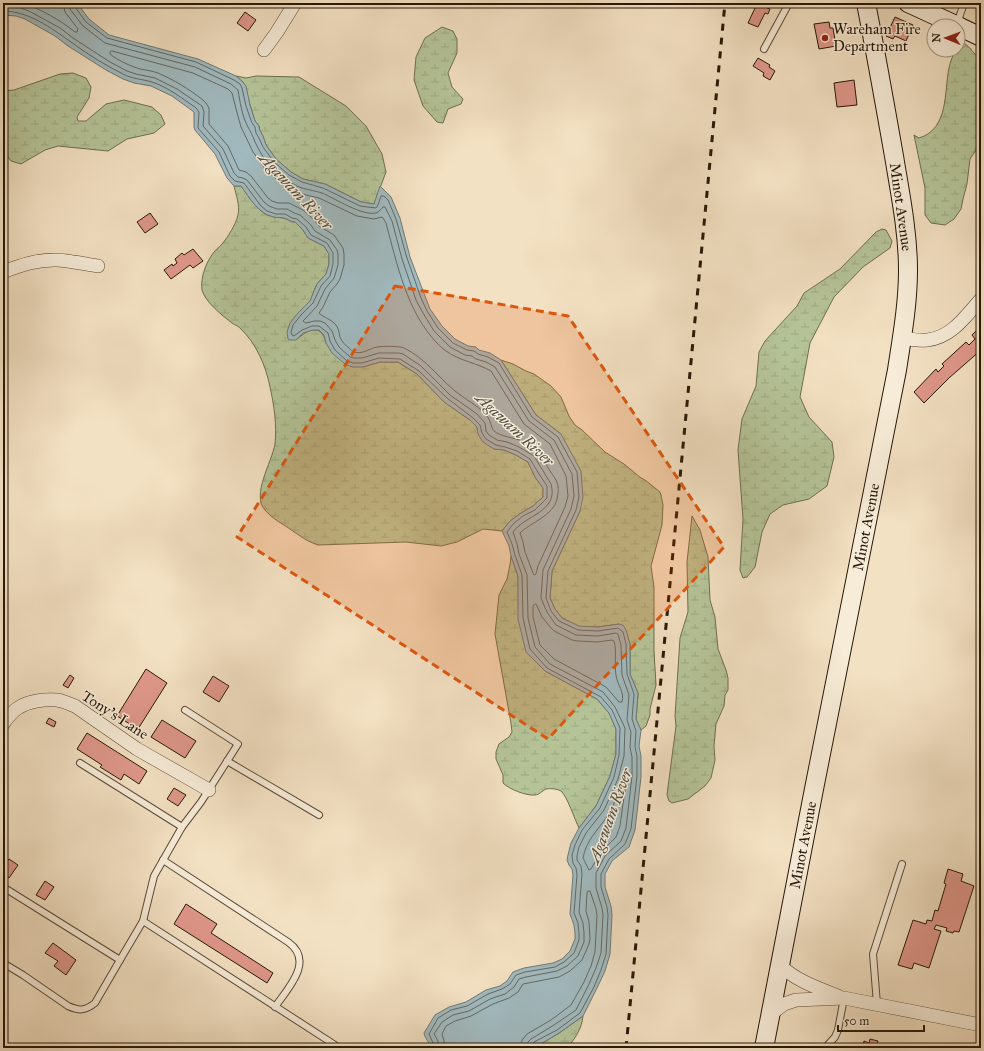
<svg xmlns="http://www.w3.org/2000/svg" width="984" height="1051" viewBox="0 0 984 1051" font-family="'IM FELL Great Primer',serif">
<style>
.wetland{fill:url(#wetland-marsh);stroke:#6e6e50}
.water{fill:#a1babf;stroke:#707976}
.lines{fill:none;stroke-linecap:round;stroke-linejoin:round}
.shore{stroke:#646964;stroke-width:1}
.building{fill:#df978a;stroke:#261808}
.lane-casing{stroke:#594a37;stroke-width:8}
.street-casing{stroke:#594a37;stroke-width:14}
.secondary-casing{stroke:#261808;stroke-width:20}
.lane{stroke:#f7ecd8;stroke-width:6}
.street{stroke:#f7ecd8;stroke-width:13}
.secondary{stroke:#f7ecd8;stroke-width:18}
.rail{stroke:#261808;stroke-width:3;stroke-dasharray:7 7;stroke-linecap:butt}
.marked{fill:#de560c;fill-opacity:0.2;stroke:#de560c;stroke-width:3;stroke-dasharray:8 5;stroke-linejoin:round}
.poi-dot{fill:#8f2418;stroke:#f7ecd8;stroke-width:1.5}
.labels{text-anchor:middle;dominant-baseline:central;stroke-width:3;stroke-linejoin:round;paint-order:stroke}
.poi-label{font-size:15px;fill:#261808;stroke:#f7ecd8;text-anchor:start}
.street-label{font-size:15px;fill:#261808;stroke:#f7ecd8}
.water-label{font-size:16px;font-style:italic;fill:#515148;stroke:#f7ecd8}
</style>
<defs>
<pattern id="wetland-marsh" width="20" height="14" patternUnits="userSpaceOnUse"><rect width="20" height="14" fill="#b5c498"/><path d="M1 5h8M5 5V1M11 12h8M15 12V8" fill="none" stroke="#9ca882"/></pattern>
</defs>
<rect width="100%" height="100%" fill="#f3e1c3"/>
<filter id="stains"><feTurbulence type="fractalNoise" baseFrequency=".005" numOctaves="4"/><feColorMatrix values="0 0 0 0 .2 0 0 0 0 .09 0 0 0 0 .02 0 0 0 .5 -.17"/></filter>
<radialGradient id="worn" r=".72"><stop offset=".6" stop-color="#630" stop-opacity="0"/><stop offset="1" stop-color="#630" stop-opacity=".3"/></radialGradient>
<g class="wetland">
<path d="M442,27L453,31L457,39V53L448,73L452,87L463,99L461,104L448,109L443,123L437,122L423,106L414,80L416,57L425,38Z"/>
<path d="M958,41C969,43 973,54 981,60V141L980,144L970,159L967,184L963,199L961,209L954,219L945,225L931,223L925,215V188L914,135L919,138C949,129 944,92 949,68C950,62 953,56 955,50H958Z"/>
<path d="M73,73L86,78L91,87L89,98L77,117L78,121H86L106,104L124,100L152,107L161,115L165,124L154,133L127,139L108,151L58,146L45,150L21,164L11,161L3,150V91L14,90L60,74Z"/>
<path d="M236,76L246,78L256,76L299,77L346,106L366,126L382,154L386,172L374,204L361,202L325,184L303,179L291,172L276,159L266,145L263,136L260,131L259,126L255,121L243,82Z"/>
<path d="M234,186H241C250,198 258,214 274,217C277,218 280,217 283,218C288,219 290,222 295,222L303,230L308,238L324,246L329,254V264L326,274L317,284L310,301L298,313L296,340C307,330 321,322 326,343L363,367L380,362H398L417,374L444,402L470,420L477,427L478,434L494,449L504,450L516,455L528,462L535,477L543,488V497L533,506L521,513L510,521L502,531L483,529L457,542L441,546L406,542L318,545C305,541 295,532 284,525C277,521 270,516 265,510C251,495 272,462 275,444C277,425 274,405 270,387C266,366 256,343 240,328C238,326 235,325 232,323C223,316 205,302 202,290C200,277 207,260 215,251C217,248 220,247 222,244C228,237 236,224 238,215C240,205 236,195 234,186Z"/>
<path d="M882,229L886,230L892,241L890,248L863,267L834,297L810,343L800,397L809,417L832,442L834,457L827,486L809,499L783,505L770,514L762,532L755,567L747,577L743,578L740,570L743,519L738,450L742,419L756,386L759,352L765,341L797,306L804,293L840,269L876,232Z"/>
<path d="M501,360L513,364L526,371L534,374L551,386L561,397L569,416L575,425L582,430L605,452L624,464L641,478L645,480L660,492L661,495L663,505L662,525L651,566L654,587V651L656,685L650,709V715L646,726L641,730L636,719L638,693L630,674V644L619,624L598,627H579L562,618L555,609L550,598L552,571L580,511L561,434L536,415Z"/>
<path d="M692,516L700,530L708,557L710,600L715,617L718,649L726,670L728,678V690L725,695L724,706L716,724L714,746L715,760L711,778L705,786L688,799L672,803L669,801L667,795L676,726L675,716L680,638L688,612L687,562Z"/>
<path d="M511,556L518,576L519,619L545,671L597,699L609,713L616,729V754L610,776L596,806L579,828C575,820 567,796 561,791C558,789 550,788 546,789C542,791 539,795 535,795C526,796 509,789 503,783V775L496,759V752L499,744L509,737L512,732L511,723L495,634L499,595L507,579L510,565Z"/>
<path d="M583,1016C582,1028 575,1039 567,1048H534L559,1033Z"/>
</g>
<path class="water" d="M3,3H77L89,19L109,35L198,59L236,76L243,82L246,86L250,105L255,121L259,126L260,131L263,136L266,145L276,159L291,172L303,179L325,184L361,202L374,204L380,186L391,197L400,218L410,257L430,309L442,326L455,339L468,346L476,347L479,350L490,353L501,360L536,415L561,434L581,471L583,497L580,511L552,571L550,598L555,609L562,618L579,626L598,627L619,624L623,625L626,630L630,644V674L638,693L636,719L641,730L639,746L641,756V777L635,830L629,847L612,861L605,874V887L611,906L612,915L610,954L605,971L597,988L583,1016L559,1033L534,1048H430C430,1042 425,1039 424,1033L435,1015L449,1007L466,1002L486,990L500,986L507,981L513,972L524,968L553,963L562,959L570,951L575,939V933L574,925L570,914L573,875L572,869L569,865L567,860L568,855L571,843L579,828L596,806L610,776L616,754V729L609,713L597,699L545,671L526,652L518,619V576L511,556L509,546L502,531L510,521L521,513L533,506L543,497V488L535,477L528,462L516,455L504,450L494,449L483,442L478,434L477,427L470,420L444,402L417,374L398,362H380L363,367H352L345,364L332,353L326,343L324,335L319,330H313L303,333L296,340H290L288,339L287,332L290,323L298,313L310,301L317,284L326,274L329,264V254L324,246L308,238L303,230L295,222C290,222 288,219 284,218C281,217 277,218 274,217C258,214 250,198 241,186H234L227,178L215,154L195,130L194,127V112L172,96L151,86L134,83L123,79L106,70L68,46L55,36L25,19L16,16L3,15Z"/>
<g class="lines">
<g class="shore">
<path d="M24,3C42,10 60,20 75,32H77L78,29L65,12L63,3"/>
<path d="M69,3L70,9L83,26L105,43L195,67L231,84L238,90C240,102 242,115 247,125C250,131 253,136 255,142C259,150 263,158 270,165C278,174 290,184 302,188C309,190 316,191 322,193C336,199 362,216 376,213C379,212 381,209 383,207H385L392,221L402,259L416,300L423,313L434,331L450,347L465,355L472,356L476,359L486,362L495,367L529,421L554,440L572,474L574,496L571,509L543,570L541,598L547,612L556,625L576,635L598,636L616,633L618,634L621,645L622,675L629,695L627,720L631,732L630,747L632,757V776L626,828L621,841L605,856L596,873V888L602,908L603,915L601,953L596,968L589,984L576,1010L554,1025L531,1039L527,1043V1048"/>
<path d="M74,3L75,7L86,22L107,38L196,62L234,80L240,84L242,88L246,106L252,123L255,127L256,133L259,138L263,147L274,162L289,175L302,182L323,188L360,206L376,208L378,205L381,196H384L388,200L396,219L407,258L421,298L427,311L438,328L453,343L467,350L474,351L478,354L488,357L499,363L532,417L558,437L577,472L579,497L576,510L548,571L546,598L551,611L559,621L578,630L598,631L618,628L623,632L626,644L627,674L634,694L632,719L636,731L635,747L637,756V776L631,829L625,844L609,859L601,874V887L607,907L608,915L606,954L601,970L594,987L580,1013L557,1030L534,1042L532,1045V1048"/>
<path d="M3,6L18,7L29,11L60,28L73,38L110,62L127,71L136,74L155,78L177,89L202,106L204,112L203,126L223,149L234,173L238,177L243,178L247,180L264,202L269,206L277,209H287L294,213L300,215L310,224L315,231L330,240L337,250L338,254V265L334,278L325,289L317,306L305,319L303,321L304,322L306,323L314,321H320L325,323L332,331L335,340L339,347L350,357L354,358H362L379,353H399L403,354L421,366L450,395L477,414L485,423L486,431L489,435L497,440L507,442L519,447L534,456L551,484C559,512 525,515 513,532L517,544L519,554L527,575L528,618L535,647L550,664L603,692L615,707L625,728L624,756L618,779L604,810L586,833L579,847L577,856V860L581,866L582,874L579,912L583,923L584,933V942L578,956L567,966L557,971L526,977L519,979L514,987L505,994L490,999L469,1011L453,1015L442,1022L434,1034L438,1041L439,1048"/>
<path d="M3,11C29,11 51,28 71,42C87,54 105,65 123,74C132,79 142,79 152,82C168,87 183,99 196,108L199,112L198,128L219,152L230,176L235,181L244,183L261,206L267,211L276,214H285L292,218L297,219L306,227L311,235L327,243L333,253V264L330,276L321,286L313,303L301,315L293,325L291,332L292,335L294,336L302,330L312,326H319L328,333L330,341L335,350L347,361L353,363H362L379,358L400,359L419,371L447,398L473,418L480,425L482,433L486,439L496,445L505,447L517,451L530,459L539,474L547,486V498L535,510L523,516L513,524L507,532L512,544L515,555L522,575L523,618L530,649L547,668L601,697L612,710L620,728L619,755L614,777L600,808L582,830L575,845L572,855L573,863L576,868L577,875L574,913L578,923L579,933V940L574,953L564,962L555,967L525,972L516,975L510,984L502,989L488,994L467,1006L451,1010L438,1018L429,1034L433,1043L434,1048"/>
<path d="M112,51L193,73L228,89L232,93L236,109L241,127L253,152L266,170L282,184L298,193L319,198L357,216L374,219L382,217L383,218L386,223C397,264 407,312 437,343C440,346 443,349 446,351C460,361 477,363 491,371L524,424L550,444L566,476L568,496L565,507L538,566L536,574L534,575L533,573L525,552L523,542L520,533C530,523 554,515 557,499C561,481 555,480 547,466C544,461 542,455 538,451C534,448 526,444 522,441C515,438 499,436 494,431C491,428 491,420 486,415C477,405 465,399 455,391C438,377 425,358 404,348C399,346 384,346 377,347C370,348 362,355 354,352C352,351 351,350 349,348C345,345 342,342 340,337C339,333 339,329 336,325C331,319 324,318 319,313L323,307L330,292L337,284L340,279L344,265V254L343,248L334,235L319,226L314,220L303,210L289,203H278L272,201L268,198L251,176L246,172L239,170L228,146L209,124V108L206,103L203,100C189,89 174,80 158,73C152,71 146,70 140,69C130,66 117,60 110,54V52Z"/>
<path d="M536,604L542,617L551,628L554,631L572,640L578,641L597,642L612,640L614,641C617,651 614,664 616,675C617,685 625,692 622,702H619L606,687L554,659L540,645L533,617V606Z"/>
<path d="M622,786L624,787L625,789L620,826L616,837L601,852L591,869L589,870L583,858C586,840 599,829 608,815C614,806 616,795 622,786Z"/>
<path d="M445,1048L444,1041L442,1034L446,1026L455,1021L471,1016L493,1004L509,998L518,992L523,984L559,977L570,971L582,960L589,944L590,939L589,922L586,911L587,893L588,891H590L596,909L597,915L595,952L591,966L584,982L571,1005L551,1020L527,1034L522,1040L521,1048"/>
</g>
</g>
<g class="building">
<path d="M753,3H769L767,8L770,9L768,14L765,13L758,27L748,23L756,6L752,5Z"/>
<path d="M245,12L256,20L248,31L237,23Z"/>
<path d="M895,17L913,25L906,41L895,36L893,39L886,36Z"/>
<path d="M829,22L830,28H833L836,46L819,49L814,24Z"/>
<path d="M758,58L770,65L769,67L775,71L770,80L763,76L764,73L753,66Z"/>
<path d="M854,80L857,105L837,107L834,83Z"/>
<path d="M150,213L158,224L145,233L137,222Z"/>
<path d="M193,249L203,261L193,268L190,265L171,279L164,270L172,264L173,266L177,263L175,259L182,253L184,255Z"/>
<path d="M981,326V350L949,378L924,403L914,392L936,369L938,372L944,366L942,364L966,342L969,345L975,339L972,335Z"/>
<path d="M146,669L167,683L138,729L117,716Z"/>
<path d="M70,675L74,678L68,688L63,685Z"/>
<path d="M213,676L229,686L219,702L203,692Z"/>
<path d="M49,718L56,722L54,727L46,723Z"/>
<path d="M162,720L196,741L185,758L151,737Z"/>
<path d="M87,733L147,771L139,784L124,774L121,780L100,767L102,765L77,749Z"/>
<path d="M174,788L186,795L178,806L167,799Z"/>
<path d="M9,859L18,865L9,878L3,874V868Z"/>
<path d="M948,869L963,874L961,881L974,886L959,932L954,931L953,933L946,931L947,928L936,925L934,929L941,931L929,968L914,963L912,969L898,965L913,920L926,924L927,920L932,921L935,910L938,911L946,884L944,883Z"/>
<path d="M45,881L54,887L45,900L36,895Z"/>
<path d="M186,904L217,924L211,933L273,973L267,983L174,924Z"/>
<path d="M53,943L76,960L66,975L54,966L58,961L45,953Z"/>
<path d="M870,1039L878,1041L876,1048H877H862L864,1041L869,1043Z"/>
</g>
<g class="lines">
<g class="lane-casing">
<g id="lane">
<path d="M957,24L964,3"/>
<path d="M764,49L789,3"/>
<path d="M227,761L319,815"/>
<path d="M80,763L182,827"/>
<path d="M163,860L288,942C315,961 288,988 275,1007"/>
<path d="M3,887L120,960L143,921L154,876L182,827L201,802L238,744L185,710"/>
<path d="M143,921L335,1045"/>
<path d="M3,963L23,975L68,1006C79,1011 85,1011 95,1003L120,960"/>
<path d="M877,1004L873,954L902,864"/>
<path d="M825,1048L835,1037L838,1030L844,998"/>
</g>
</g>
<g class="street-casing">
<g id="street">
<path d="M264,50L277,32L295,3"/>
<path d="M3,272C21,265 39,259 58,260C71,261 85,264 98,266"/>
<path d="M902,338C910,339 919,341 927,340C951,338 966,316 981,299"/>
<path d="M3,724C7,718 12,712 18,708C28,701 45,699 57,700C64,701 69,704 75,706L137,749L209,790"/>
<path d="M780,965C796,981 818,988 838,996"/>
<path d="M771,1014L784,1004L796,1000L844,998L981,1025"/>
</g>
</g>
<g class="secondary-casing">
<g id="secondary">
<path d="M908,3L958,26"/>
<path d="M958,26L981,37"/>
<path d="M764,1048L814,789L897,370C902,337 908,304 908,270C908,232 900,193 894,156C885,105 876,54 866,3"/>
</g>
</g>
<use href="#lane" class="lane"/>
<use href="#street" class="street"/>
<use href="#secondary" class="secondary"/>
<path class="rail" d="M626,1048L725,3"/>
</g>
<path class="marked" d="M395,286L568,316L724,547L548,739L237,537Z"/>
<circle class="poi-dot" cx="825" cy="38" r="4"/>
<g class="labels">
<g class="poi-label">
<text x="833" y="29">Wareham Fire<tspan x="833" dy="17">Department</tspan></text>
</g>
<g class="street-label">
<text transform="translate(901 207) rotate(82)">Minot Avenue</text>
<text transform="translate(866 527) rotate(-79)">Minot Avenue</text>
<text transform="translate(115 715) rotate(33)">Tony's Lane</text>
<text transform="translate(803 845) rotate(-79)">Minot Avenue</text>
</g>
<g class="water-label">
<text transform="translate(296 191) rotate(47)">Agawam River</text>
<text transform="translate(515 429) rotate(43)">Agawam River</text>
<text transform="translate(610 816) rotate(-70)">Agawam River</text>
</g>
</g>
<rect width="984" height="1051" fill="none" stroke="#f3e1c3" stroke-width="16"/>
<rect x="4" y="4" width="976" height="1043" fill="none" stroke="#261808" stroke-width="2"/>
<rect x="8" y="8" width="968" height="1035" fill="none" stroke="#261808"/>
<g transform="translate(946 38) rotate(271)"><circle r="19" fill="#f7ecd8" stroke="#a39785"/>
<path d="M0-3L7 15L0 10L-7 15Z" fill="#8f2418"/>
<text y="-6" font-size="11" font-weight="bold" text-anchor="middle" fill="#261808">N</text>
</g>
<path d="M838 1025v6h86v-6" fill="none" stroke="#261808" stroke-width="2"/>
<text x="844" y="1025" font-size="12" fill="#261808" stroke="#f7ecd8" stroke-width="3" paint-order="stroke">50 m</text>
<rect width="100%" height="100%" filter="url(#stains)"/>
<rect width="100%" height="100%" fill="url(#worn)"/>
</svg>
